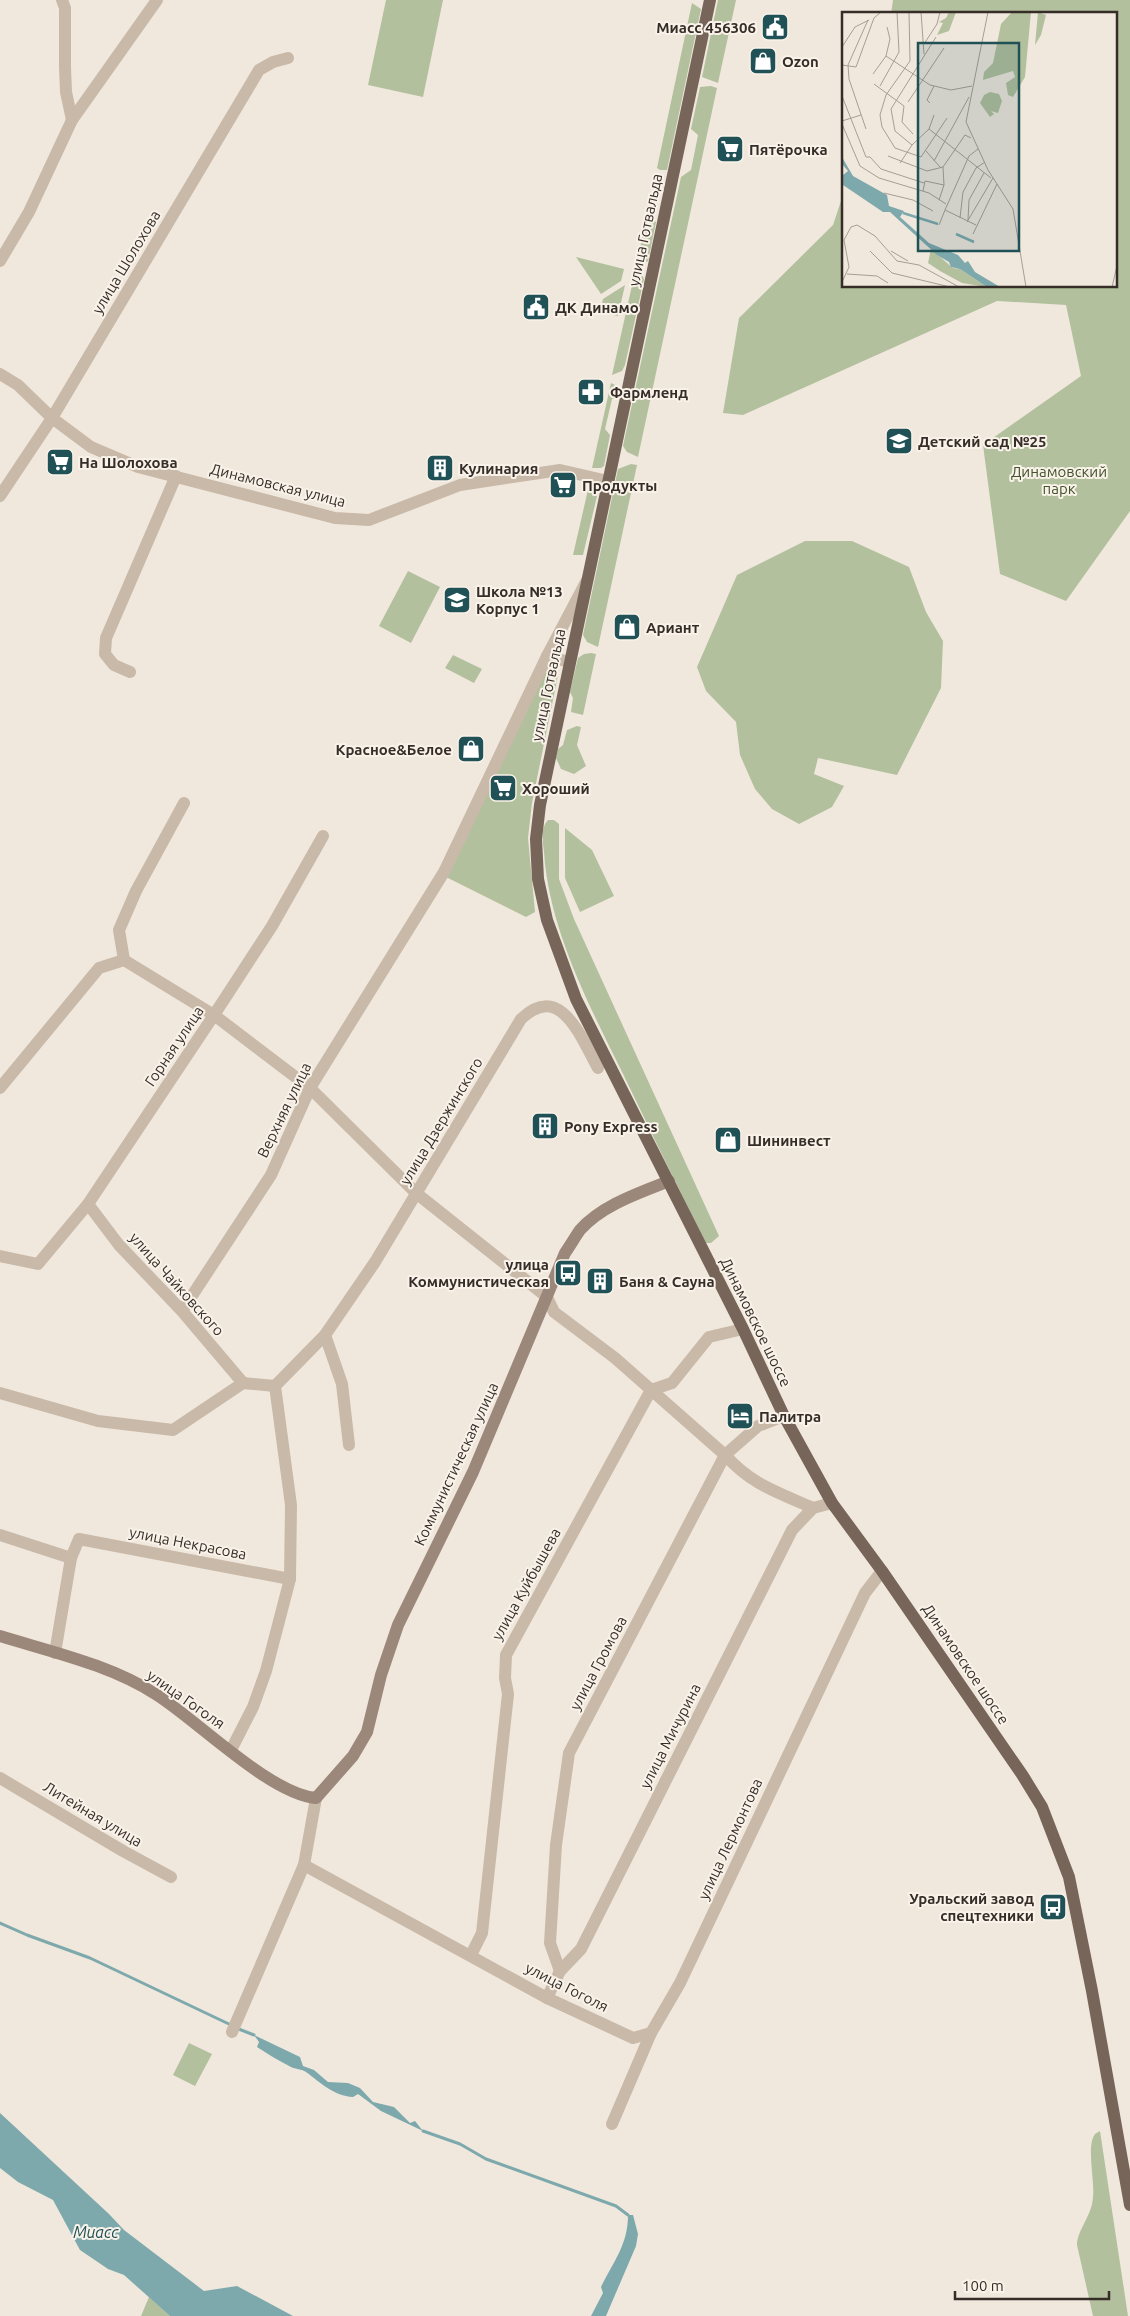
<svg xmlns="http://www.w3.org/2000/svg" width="1130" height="2316" viewBox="0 0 1130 2316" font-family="Ubuntu,sans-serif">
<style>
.green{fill:#b3c09d}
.water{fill:#7da9ad}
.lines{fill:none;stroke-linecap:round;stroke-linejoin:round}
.stream{stroke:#7da9ad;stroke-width:3}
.street{stroke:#c9b9a9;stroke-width:12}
.secondary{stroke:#9c887a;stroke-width:12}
.primary{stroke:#77655a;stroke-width:12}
.labels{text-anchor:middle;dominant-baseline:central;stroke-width:4;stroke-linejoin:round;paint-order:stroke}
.poi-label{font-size:15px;font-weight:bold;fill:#362d29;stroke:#f9f2e9;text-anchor:start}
.street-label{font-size:15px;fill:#362d29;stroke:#f9f2e9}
.park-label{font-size:15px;fill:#44532d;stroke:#f9f2e9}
.water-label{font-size:16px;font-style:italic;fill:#205156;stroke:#f9f2e9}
.inset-river{fill:none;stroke:#7da9ad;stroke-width:2.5}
.inset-road{fill:none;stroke:#a69d95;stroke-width:1}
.view{fill:#205156;fill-opacity:0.15;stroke:#205156;stroke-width:2.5}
.inset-edge{fill:none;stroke:#362d29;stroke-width:2.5}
</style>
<rect width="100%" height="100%" fill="#f1e8dd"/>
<g class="green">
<path d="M386,0H443L423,97L368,85Z"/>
<path d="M718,0H736L718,83L702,77Z"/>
<path d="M893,0H1130V511L1066,601L1000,574L983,445L1081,376L1066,305L997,301L743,415L723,413L739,318L833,225L844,192V286H1116V14H891Z"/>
<path d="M692,3L701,9L667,170H660L657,168Z"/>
<path d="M711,86L717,88L638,457L627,452L623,446L681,177L691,170L698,135L691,129L700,87Z"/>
<path d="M650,218L656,222L648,261L644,263H637L646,220Z"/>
<path d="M576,257L624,269L621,281L601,294Z"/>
<path d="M635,272L642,275L644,279L625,365L622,371L612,375Z"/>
<path d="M625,285L618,316L600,312L603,299Z"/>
<path d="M611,383L615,385L618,389V399H612L605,429L610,435L604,466L601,468H592Z"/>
<path d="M631,464L637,465L598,647L587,642L583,635L618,469Z"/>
<path d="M590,481H594L598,492L583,555H573Z"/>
<path d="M805,541H852L909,567L926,612L943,641L941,688L897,775L818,758L814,774L844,786L832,807L799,824L772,809L755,789L740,755L736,722L706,691L697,667L737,575Z"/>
<path d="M408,571L440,587L411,643L379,626Z"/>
<path d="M591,653L596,654L583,715L571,712L573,698L570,692L578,658L584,654Z"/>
<path d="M453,655L482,669L474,683L445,668Z"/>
<path d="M549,667L555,669L558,675L532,803L528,838L535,912L526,917L446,877L544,671Z"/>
<path d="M577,726L581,727L577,745L586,766L574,774L561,769L556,758L558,749L563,745L567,730Z"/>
<path d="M548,820H554L559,824V879L574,919L719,1236L711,1243H706C678,1188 651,1132 624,1076C590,1007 549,930 544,852C543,842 540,828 548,820Z"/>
<path d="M565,828L592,850L614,896L580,912L565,878Z"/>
<path d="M189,2043L212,2054L195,2086L173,2075Z"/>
<path d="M1100,2131L1128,2316H1093L1077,2245C1077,2230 1092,2216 1093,2197C1095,2181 1086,2146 1095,2134Z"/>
<path d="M149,2297L170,2316H141Z"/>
</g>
<g class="water">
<path d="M254,2035L300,2057L303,2066L314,2070L328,2082L348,2083L360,2088L373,2102L394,2107L410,2123L415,2121L423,2131L381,2111L358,2094L353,2097C334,2096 321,2083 306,2072C302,2069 295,2069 291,2067C279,2061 268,2054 257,2047L259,2042Z"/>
<path d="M0,2113L109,2214L124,2230L204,2291L237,2286L293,2316H170L124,2275L108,2269L80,2250L53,2200L18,2182L0,2168Z"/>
<path d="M628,2215H633L638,2234L636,2246L606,2316H591L603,2293L601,2287C613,2262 628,2245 628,2215Z"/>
</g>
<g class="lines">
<g class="stream">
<path d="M0,1923L27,1935L90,1958L231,2025"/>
<path d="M236,2028L254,2035"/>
<path d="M423,2131L460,2144L486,2159L616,2206L628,2215"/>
</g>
<g class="street">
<path d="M62,0L65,8V67L66,92L72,120"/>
<path d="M0,261L29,212L72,120L157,0"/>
<path d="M0,374L18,385L52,418L91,447L138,467L335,518L369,520L460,485L560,470L608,481"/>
<path d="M0,496L52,418L259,70L273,62L288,58"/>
<path d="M547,656L569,662"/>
<path d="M130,672L114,665L105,654L106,638L176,476"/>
<path d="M184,803L136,891L119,930L124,960L214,1015L310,1088L416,1193L547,1297L554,1312L615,1358L725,1455C752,1485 777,1492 813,1508"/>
<path d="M0,1088L99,968L124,960"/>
<path d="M88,1204L119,1245L182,1311L243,1383"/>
<path d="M0,1256L38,1264L88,1204L214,1015L272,926L323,836"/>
<path d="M182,1311L271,1175L310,1088L444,872L547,656L586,582"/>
<path d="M325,1335L342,1384L349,1445"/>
<path d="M0,1393L98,1421L173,1430L243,1383L275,1386"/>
<path d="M0,1535L71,1558"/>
<path d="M55,1653L71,1558L79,1539L290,1579"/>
<path d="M231,1750L253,1707L266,1671L290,1579L291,1505L275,1386L325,1335L375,1262L521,1019C561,981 581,1038 598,1068"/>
<path d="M0,1778L123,1851L171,1877"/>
<path d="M304,1865L316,1798"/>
<path d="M471,1955L482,1933L508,1694L505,1678L506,1655L651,1390L672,1383L709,1337L743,1329"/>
<path d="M560,1971L550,1943L556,1845L569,1753L725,1455L758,1426L784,1416"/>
<path d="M547,1998L560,1971L581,1949L792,1530L813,1508L832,1503"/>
<path d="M232,2032L304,1865L547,1998L633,2038L651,2033"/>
<path d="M612,2124L651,2033L680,1983L865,1593L882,1571"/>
</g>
<path class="secondary" d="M0,1636C52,1652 111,1665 157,1695C198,1721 270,1794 316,1798L353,1756L367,1732L381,1675L398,1625L473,1472L565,1253C570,1246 575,1237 580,1230C602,1205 639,1193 669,1181"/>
<path class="primary" d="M710,0L540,805L536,839L538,879L547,920L576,999L743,1329L784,1416L832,1503L882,1571L1023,1776L1042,1807L1069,1877L1092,1991L1130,2205"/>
</g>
<defs>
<g id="civic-square" transform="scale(1.4375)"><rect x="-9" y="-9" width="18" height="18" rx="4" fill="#205156" stroke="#f9f2e9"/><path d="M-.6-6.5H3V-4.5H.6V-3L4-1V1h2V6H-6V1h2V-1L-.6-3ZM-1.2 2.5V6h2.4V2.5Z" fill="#fff"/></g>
<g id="shop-square" transform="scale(1.4375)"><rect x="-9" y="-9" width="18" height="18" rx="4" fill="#205156" stroke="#f9f2e9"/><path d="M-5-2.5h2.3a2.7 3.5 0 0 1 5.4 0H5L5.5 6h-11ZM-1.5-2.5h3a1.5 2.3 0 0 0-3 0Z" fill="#fff"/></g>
<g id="supermarket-square" transform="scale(1.4375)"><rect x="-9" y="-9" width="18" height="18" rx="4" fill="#205156" stroke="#f9f2e9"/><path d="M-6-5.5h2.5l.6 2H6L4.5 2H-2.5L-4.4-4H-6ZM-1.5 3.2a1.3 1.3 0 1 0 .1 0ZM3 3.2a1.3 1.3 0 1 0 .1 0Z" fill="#fff"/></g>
<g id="pharmacy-square" transform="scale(1.4375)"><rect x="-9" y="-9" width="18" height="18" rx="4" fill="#205156" stroke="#f9f2e9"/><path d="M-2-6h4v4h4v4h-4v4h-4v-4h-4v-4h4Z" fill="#fff"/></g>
<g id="school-square" transform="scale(1.4375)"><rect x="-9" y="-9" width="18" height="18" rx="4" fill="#205156" stroke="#f9f2e9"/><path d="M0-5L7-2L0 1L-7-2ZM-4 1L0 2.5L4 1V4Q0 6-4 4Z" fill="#fff"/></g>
<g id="building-square" transform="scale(1.4375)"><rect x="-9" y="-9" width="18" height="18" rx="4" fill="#205156" stroke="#f9f2e9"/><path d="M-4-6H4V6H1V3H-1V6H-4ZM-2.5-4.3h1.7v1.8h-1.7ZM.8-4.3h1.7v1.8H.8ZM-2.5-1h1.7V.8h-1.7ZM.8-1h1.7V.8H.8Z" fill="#fff"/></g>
<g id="bus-square" transform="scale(1.4375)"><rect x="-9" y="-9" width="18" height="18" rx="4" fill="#205156" stroke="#f9f2e9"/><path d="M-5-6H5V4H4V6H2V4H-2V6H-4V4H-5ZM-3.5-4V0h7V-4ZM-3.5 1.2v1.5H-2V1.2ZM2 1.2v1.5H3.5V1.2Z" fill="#fff"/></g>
<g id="hotel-square" transform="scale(1.4375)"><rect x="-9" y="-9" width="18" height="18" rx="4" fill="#205156" stroke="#f9f2e9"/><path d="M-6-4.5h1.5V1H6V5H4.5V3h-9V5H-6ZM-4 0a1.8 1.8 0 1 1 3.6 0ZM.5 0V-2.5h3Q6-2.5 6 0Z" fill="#fff"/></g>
</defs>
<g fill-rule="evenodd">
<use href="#civic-square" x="775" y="27"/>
<use href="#shop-square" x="763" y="61"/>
<use href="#supermarket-square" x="730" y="149"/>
<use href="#civic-square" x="536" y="307"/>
<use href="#pharmacy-square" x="591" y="392"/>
<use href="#school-square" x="899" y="441"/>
<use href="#supermarket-square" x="60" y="462"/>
<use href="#building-square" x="440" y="468"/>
<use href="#supermarket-square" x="563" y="485"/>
<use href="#school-square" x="457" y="600"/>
<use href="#shop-square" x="627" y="627"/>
<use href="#shop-square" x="471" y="749"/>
<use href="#supermarket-square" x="503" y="788"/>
<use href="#building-square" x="545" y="1126"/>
<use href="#shop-square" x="728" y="1140"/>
<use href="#bus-square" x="568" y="1273"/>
<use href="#building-square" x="600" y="1281"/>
<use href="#hotel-square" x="740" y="1416"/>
<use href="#bus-square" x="1053" y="1907"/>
</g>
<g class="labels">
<g class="poi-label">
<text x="756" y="27" text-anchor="end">Миасс 456306</text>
<text x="782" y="61">Ozon</text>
<text x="749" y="149">Пятёрочка</text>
<text x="555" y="307">ДК Динамо</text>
<text x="610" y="392">Фармленд</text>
<text x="918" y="441">Детский сад №25</text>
<text x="79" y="462">На Шолохова</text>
<text x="459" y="468">Кулинария</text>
<text x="582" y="485">Продукты</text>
<text x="476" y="591">Школа №13<tspan x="476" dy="17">Корпус 1</tspan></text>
<text x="646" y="627">Ариант</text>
<text x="452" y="749" text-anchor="end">Красное&amp;Белое</text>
<text x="522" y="788">Хороший</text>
<text x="564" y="1126">Pony Express</text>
<text x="747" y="1140">Шининвест</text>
<text x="549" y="1264" text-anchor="end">улица<tspan x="549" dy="17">Коммунистическая</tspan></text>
<text x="619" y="1281">Баня &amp; Сауна</text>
<text x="759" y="1416">Палитра</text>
<text x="1034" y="1898" text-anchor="end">Уральский завод<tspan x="1034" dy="17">спецтехники</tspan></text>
</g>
<g class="street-label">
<text transform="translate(645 230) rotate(-78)">улица Готвальда</text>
<text transform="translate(126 262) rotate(-59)">улица Шолохова</text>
<text transform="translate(278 485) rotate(14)">Динамовская улица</text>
<text transform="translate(548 685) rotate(-78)">улица Готвальда</text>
<text transform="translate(174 1046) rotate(-56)">Горная улица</text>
<text transform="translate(284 1110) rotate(-64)">Верхняя улица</text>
<text transform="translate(441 1121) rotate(-59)">улица Дзержинского</text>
<text transform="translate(177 1284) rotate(48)">улица Чайковского</text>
<text transform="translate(756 1322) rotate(64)">Динамовское шоссе</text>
<text transform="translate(456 1464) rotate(-65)">Коммунистическая улица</text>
<text transform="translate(188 1543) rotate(11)">улица Некрасова</text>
<text transform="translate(526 1584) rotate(-61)">улица Куйбышева</text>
<text transform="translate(598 1663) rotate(-62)">улица Громова</text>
<text transform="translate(966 1664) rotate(56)">Динамовское шоссе</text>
<text transform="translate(186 1699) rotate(35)">улица Гоголя</text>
<text transform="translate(670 1736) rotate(-63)">улица Мичурина</text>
<text transform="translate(93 1814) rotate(31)">Литейная улица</text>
<text transform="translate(730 1839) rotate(-65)">улица Лермонтова</text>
<text transform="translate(567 1987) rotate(27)">улица Гоголя</text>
</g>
<g class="park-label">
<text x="1059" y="471">Динамовский<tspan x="1059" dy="17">парк</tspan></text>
</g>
<g class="water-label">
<text x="96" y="2232">Миасс</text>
</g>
</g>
<g transform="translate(842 12)">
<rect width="275" height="275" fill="#f1e8dd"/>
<path d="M107,0H114L107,19L95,23L101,11L97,10L104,6ZM170,0H189L183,65L171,85L166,83L164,71L173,65L171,59L141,68L142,60L151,51L159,12ZM196,0L204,3L199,23L193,33ZM148,80L157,82L160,89L156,101L149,99L152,102L148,105L138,91L142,83ZM89,237L111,256L118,257L145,275L120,271L98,259L86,251Z" fill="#b3c09d"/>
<path d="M0,145L11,164L45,183L47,194L62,199L58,205L87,231L116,243L123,251L126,249L133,260L158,275H145L118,257L109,255L107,250L95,243L48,200H41L1,173V163L6,159L0,152Z" fill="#7da9ad"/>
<path class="inset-river" d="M61,201L96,212M114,222L132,230"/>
<path class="inset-road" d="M67,0L68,49L44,83L38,103L40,115L53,136L79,145L105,106M79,0L82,42M146,0L124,110L146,158L171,197L184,275M82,32L95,12L98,0M0,35L13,15L27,8M44,44L88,73L109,78L130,74M0,53L14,55L32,6L39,0M31,62L44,44L48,27L45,15M32,72L62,94L60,110L71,122M38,74L57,40L55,0M0,84L24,145H28L39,157L82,171M66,90L102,36M88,91L85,88L92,74M92,103L87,117L149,166M0,109L19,103M0,112L18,154L37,166L87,181L104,192M24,117L7,67L6,53L26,8M70,133L53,119L49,97L94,25M84,139L98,155M46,144L85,159L101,155M92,149L127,85M58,151L70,133L87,117M81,179L83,169L102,173M42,181L71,188L91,199M97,188L102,173L101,155L123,123L129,126M103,198L127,144L136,137M118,206L121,180L134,156L143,150M126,208L127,188L142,161M125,210L151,166M97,213L103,198L134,213M131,222L155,172M28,239L50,261L108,275M49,239L66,249M5,262L35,264L46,271M0,270L7,255L2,228L9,215L15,213L33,224L55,249L77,253L117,275M270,275L275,254"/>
<path class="view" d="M76,31H177V239H76Z"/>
<rect width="275" height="275" class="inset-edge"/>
</g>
<path d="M955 2291v8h154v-8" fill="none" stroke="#362d29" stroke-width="2.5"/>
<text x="962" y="2291" font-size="15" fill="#362d29" stroke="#f9f2e9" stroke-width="4" paint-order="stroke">100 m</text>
</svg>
